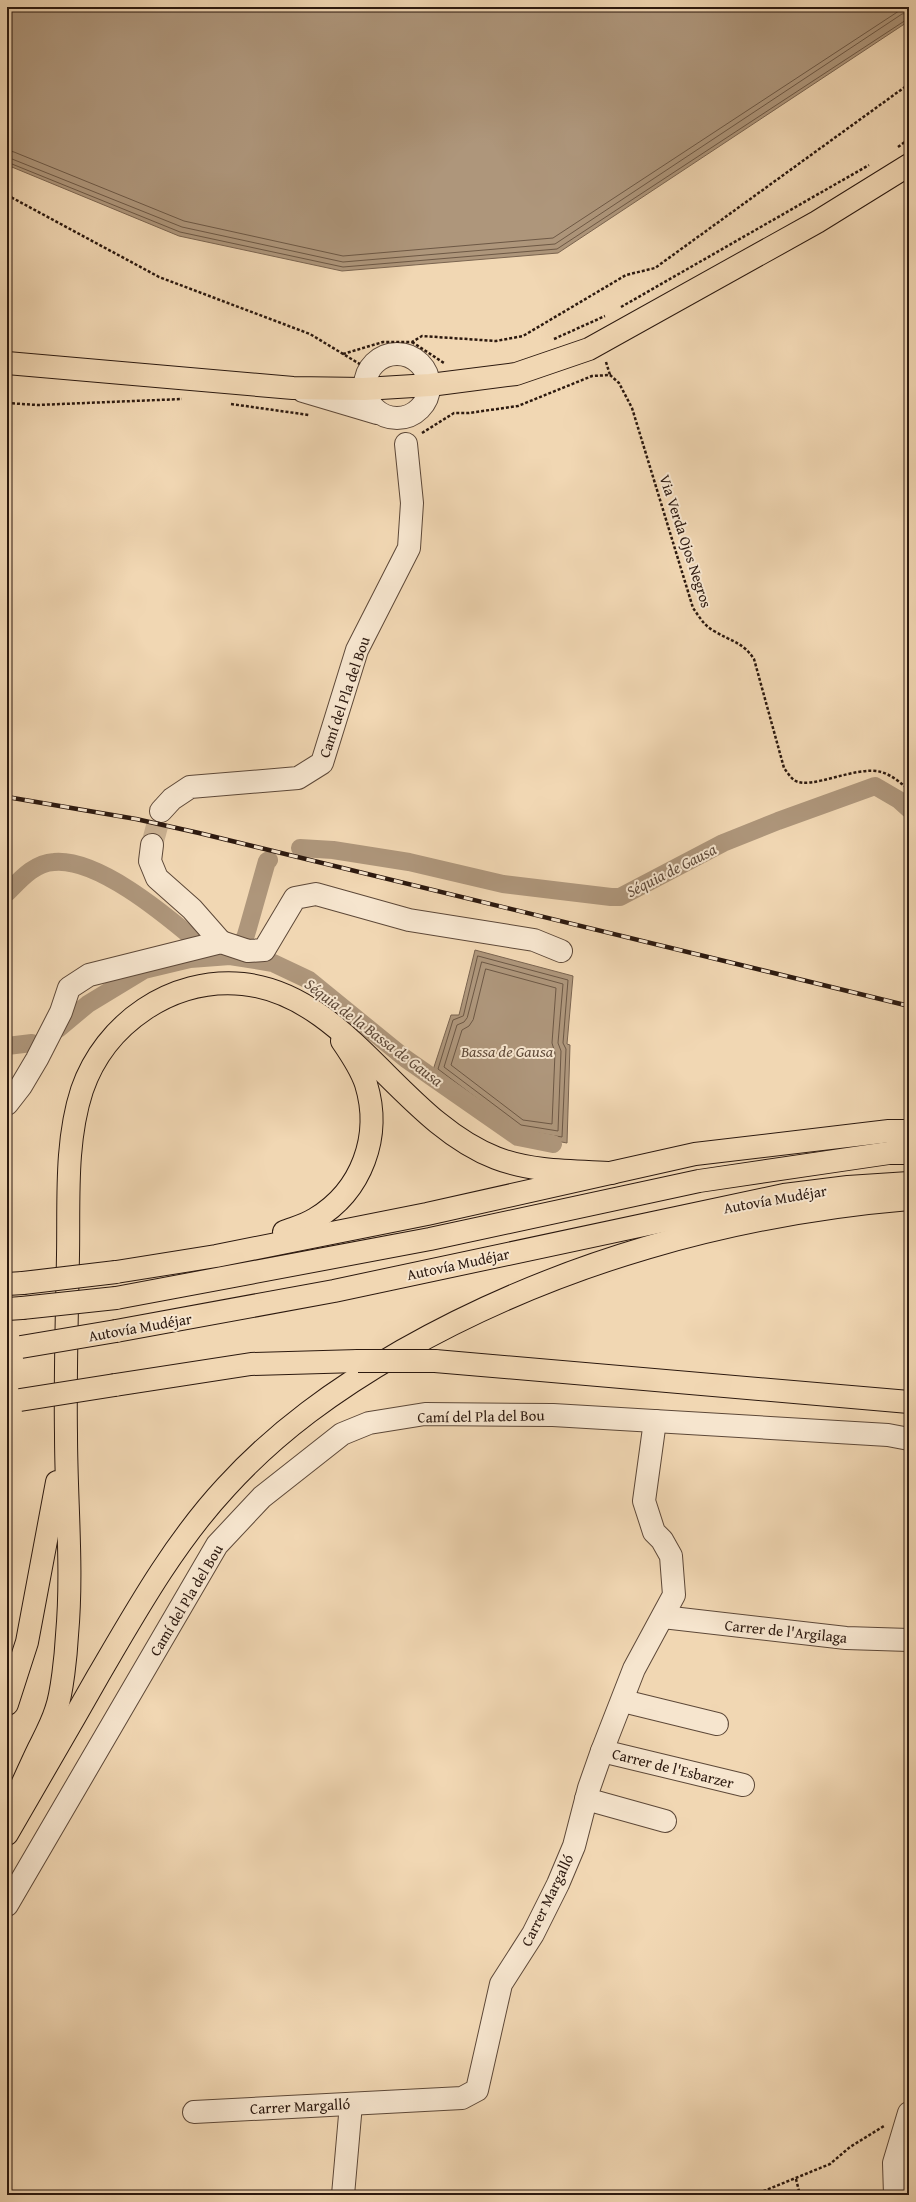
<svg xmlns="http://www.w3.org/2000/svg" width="916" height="2202" viewBox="0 0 916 2202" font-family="'Gentium Book Plus',serif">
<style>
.water{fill:#ae967b;stroke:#7a6450}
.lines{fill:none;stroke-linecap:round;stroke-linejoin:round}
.shore{stroke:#6d5845;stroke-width:1}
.canal{stroke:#ae967b;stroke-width:18}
.minor-tunnel{stroke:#cab192;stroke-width:22;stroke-dasharray:22 11;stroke-linecap:butt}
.minor-casing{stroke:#5d4838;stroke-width:24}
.major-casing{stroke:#2c190f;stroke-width:24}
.highway-casing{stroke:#2c190f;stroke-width:24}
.path{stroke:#2c190f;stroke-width:2.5;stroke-dasharray:3 2;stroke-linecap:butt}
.minor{stroke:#f6e5ce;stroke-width:22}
.major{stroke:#f1d7b3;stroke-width:22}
.highway{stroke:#f1d7b3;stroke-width:22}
.rail-casing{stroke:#2c190f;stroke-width:4.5}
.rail{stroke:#f6e5ce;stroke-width:3;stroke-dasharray:9;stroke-linecap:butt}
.major-bridge-casing{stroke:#2c190f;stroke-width:24;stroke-linecap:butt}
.highway-bridge-casing{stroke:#2c190f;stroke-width:24;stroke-linecap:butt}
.major-bridge{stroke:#f1d7b3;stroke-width:22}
.highway-bridge{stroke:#f1d7b3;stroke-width:22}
.labels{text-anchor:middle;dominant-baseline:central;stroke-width:4;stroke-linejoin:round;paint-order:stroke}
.street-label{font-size:15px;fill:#2c190f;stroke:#f6e5ce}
.water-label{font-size:16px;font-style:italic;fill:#604b3a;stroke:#f6e5ce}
</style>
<rect width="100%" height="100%" fill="#f1d7b3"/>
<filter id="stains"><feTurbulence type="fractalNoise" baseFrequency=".005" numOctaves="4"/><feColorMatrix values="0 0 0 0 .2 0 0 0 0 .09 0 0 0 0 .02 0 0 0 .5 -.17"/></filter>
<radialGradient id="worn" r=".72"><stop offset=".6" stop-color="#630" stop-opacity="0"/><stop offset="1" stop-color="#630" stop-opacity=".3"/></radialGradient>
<g class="water">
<path d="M7,7H909V21L558,253L342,271L179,236L7,165Z"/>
<path d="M475,950L573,976L567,1044L570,1045L567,1143L518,1134L433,1070L451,1015H459Z"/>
</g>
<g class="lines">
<g class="shore">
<path d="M7,150L14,152L184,221L343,256L553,238L905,7"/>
<path d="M7,157L182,227L343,262L555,244L902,14L909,13"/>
<path d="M7,162L180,232L343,267L557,249L909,18"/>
<path d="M478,956L568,980L563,1043L566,1049L562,1137L519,1130L438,1069L453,1020L463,1016Z"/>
<path d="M482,962L563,984L558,1043L561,1051L558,1131L521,1125L444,1067L457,1025L464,1022L467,1018Z"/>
<path d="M486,969L556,988L552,1043L555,1053L552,1124L523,1120L451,1065L462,1030L469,1026L473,1020Z"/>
</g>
<g class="canal">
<path d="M300,848L333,850L409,862L503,884L611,897H620L723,843L778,821L875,786L899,800L909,809"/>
<path d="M7,893C20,880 34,863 54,862C97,858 163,913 194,939"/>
<path d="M239,944L245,938L248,928L267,861L269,860"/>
<path d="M58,1029L88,1004L144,970L190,959L230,956L273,963L309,980L406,1059L518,1137L553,1144"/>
<path d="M7,1046L32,1043"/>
</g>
<path class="minor-tunnel" d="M152,845L161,811"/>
<g class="minor-casing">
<g id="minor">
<circle cx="397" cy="386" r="32"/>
<path d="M303,391L377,413"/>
<path d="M161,811L172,799L190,787L298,778L322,763L357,650L409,548L412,503L406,444"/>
<path d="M152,845L150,861L157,878L192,909L221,942"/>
<path d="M7,1104L21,1086L37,1059L61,1012L69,988L89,975L221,942L248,951L264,950L295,898L316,894L409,920L534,940L561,951"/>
<path d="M663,1617L846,1638L909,1640"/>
<path d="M623,1701L717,1724"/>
<path d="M602,1751L743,1785"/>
<path d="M586,1799L665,1821"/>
<path d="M7,1905L217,1545L262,1497L342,1434L369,1423L425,1414L553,1415L888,1435L909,1439"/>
<path d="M194,2112L462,2098L477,2090L501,1984L533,1934L558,1884L574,1846L589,1788L602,1751L634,1669L674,1595L671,1556L662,1540L654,1532L644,1501L655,1421"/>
<path d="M343,2195L351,2104"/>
<path d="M895,2195L894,2163L909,2113"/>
</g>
</g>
<g class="major-casing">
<g id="major">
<path d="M7,363L293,388L364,389L430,385L516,374L589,349L817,222L909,165"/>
<path d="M435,1361L909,1402"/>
<path d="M115,1385L251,1364L358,1361"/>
</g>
</g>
<g class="highway-casing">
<g id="highway">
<path d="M284,1232C294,1228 306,1225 315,1219C362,1191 382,1136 366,1084C361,1069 351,1054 342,1041"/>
<path d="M116,1272L216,1256L427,1214L695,1154L889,1131H909"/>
<path d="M7,1284L23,1283"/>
<path d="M116,1298L430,1239L699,1181L889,1153H909"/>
<path d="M7,1309L22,1308"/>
<path d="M116,1331L334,1291L784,1195L848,1187L909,1183"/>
<path d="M7,1704L27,1642L57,1482"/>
<path d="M7,1817C18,1794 28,1771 39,1748C45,1736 52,1723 56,1710C62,1694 66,1654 67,1635C73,1569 66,1501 66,1434C65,1375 67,1314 68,1255C69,1201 65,1142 82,1090C105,1023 172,977 243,984C348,995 400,1121 496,1158C532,1172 574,1171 612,1173"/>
<path d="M7,1834C37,1782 68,1729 98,1676C136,1611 174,1543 226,1487C277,1431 336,1389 402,1351C557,1263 731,1214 909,1199"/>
</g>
</g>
<g class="path">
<path d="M898,147L909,139"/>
<path d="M7,195L159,277L310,334L368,369"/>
<path d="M621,307L869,165"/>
<path d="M554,339L605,316"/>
<path d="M412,342L444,363"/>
<path d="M343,354L383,342H412L422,336L496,341L523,336L626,275L655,268L909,84"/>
<path d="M606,362L610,375"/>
<path d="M7,403L37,405L182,399"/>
<path d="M231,404L309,415"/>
<path d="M422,433L454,413H469L518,406L592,376L610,375L619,383L632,408L693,608C699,616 704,626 714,631C730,641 743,642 754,659L784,768C787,772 790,777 794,780C810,791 856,765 881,772C892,775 901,783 909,790"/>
<path d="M796,2179L800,2195"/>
<path d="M754,2195L830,2164L850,2147L884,2126"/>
</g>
<use href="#minor" class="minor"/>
<use href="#major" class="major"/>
<use href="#highway" class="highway"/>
<g class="rail-casing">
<path id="rail" d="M7,797L136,819L199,833L909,1006"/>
</g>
<use href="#rail" class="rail"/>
<g class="major-bridge-casing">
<g id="major-bridge">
<path d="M358,1361H435"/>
<path d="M20,1400L115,1385"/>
</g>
</g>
<g class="highway-bridge-casing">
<g id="highway-bridge">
<path d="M23,1283L116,1272"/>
<path d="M22,1308L116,1298"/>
<path d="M21,1347L116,1331"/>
</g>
</g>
<use href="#major-bridge" class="major-bridge"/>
<use href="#highway-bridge" class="highway-bridge"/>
</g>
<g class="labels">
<g class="street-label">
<text transform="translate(686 541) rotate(72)">Via Verda Ojos Negros</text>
<text transform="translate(344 697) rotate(-71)">Camí del Pla del Bou</text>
<text transform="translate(775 1199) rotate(-10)">Autovía Mudéjar</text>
<text transform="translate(458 1264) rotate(-12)">Autovía Mudéjar</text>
<text transform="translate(140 1327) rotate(-10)">Autovía Mudéjar</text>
<text transform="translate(481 1416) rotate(-1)">Camí del Pla del Bou</text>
<text transform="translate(186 1600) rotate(-59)">Camí del Pla del Bou</text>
<text transform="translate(786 1631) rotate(6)">Carrer de l'Argilaga</text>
<text transform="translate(673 1768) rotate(14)">Carrer de l'Esbarzer</text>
<text transform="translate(547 1900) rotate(-64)">Carrer Margalló</text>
<text transform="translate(300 2106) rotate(-3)">Carrer Margalló</text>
</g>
<g class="water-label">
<text transform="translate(671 870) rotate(-27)">Séquia de Gausa</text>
<text transform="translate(374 1032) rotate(37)">Séquia de la Bassa de Gausa</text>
<text x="507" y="1051">Bassa de Gausa</text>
</g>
</g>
<rect width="916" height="2202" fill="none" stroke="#f1d7b3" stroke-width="24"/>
<rect x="8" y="8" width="900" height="2186" fill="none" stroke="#2c190f" stroke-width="2"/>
<rect x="12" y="12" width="892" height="2178" fill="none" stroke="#2c190f"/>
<rect width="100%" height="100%" filter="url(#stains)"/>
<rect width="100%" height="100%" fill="url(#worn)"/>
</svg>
